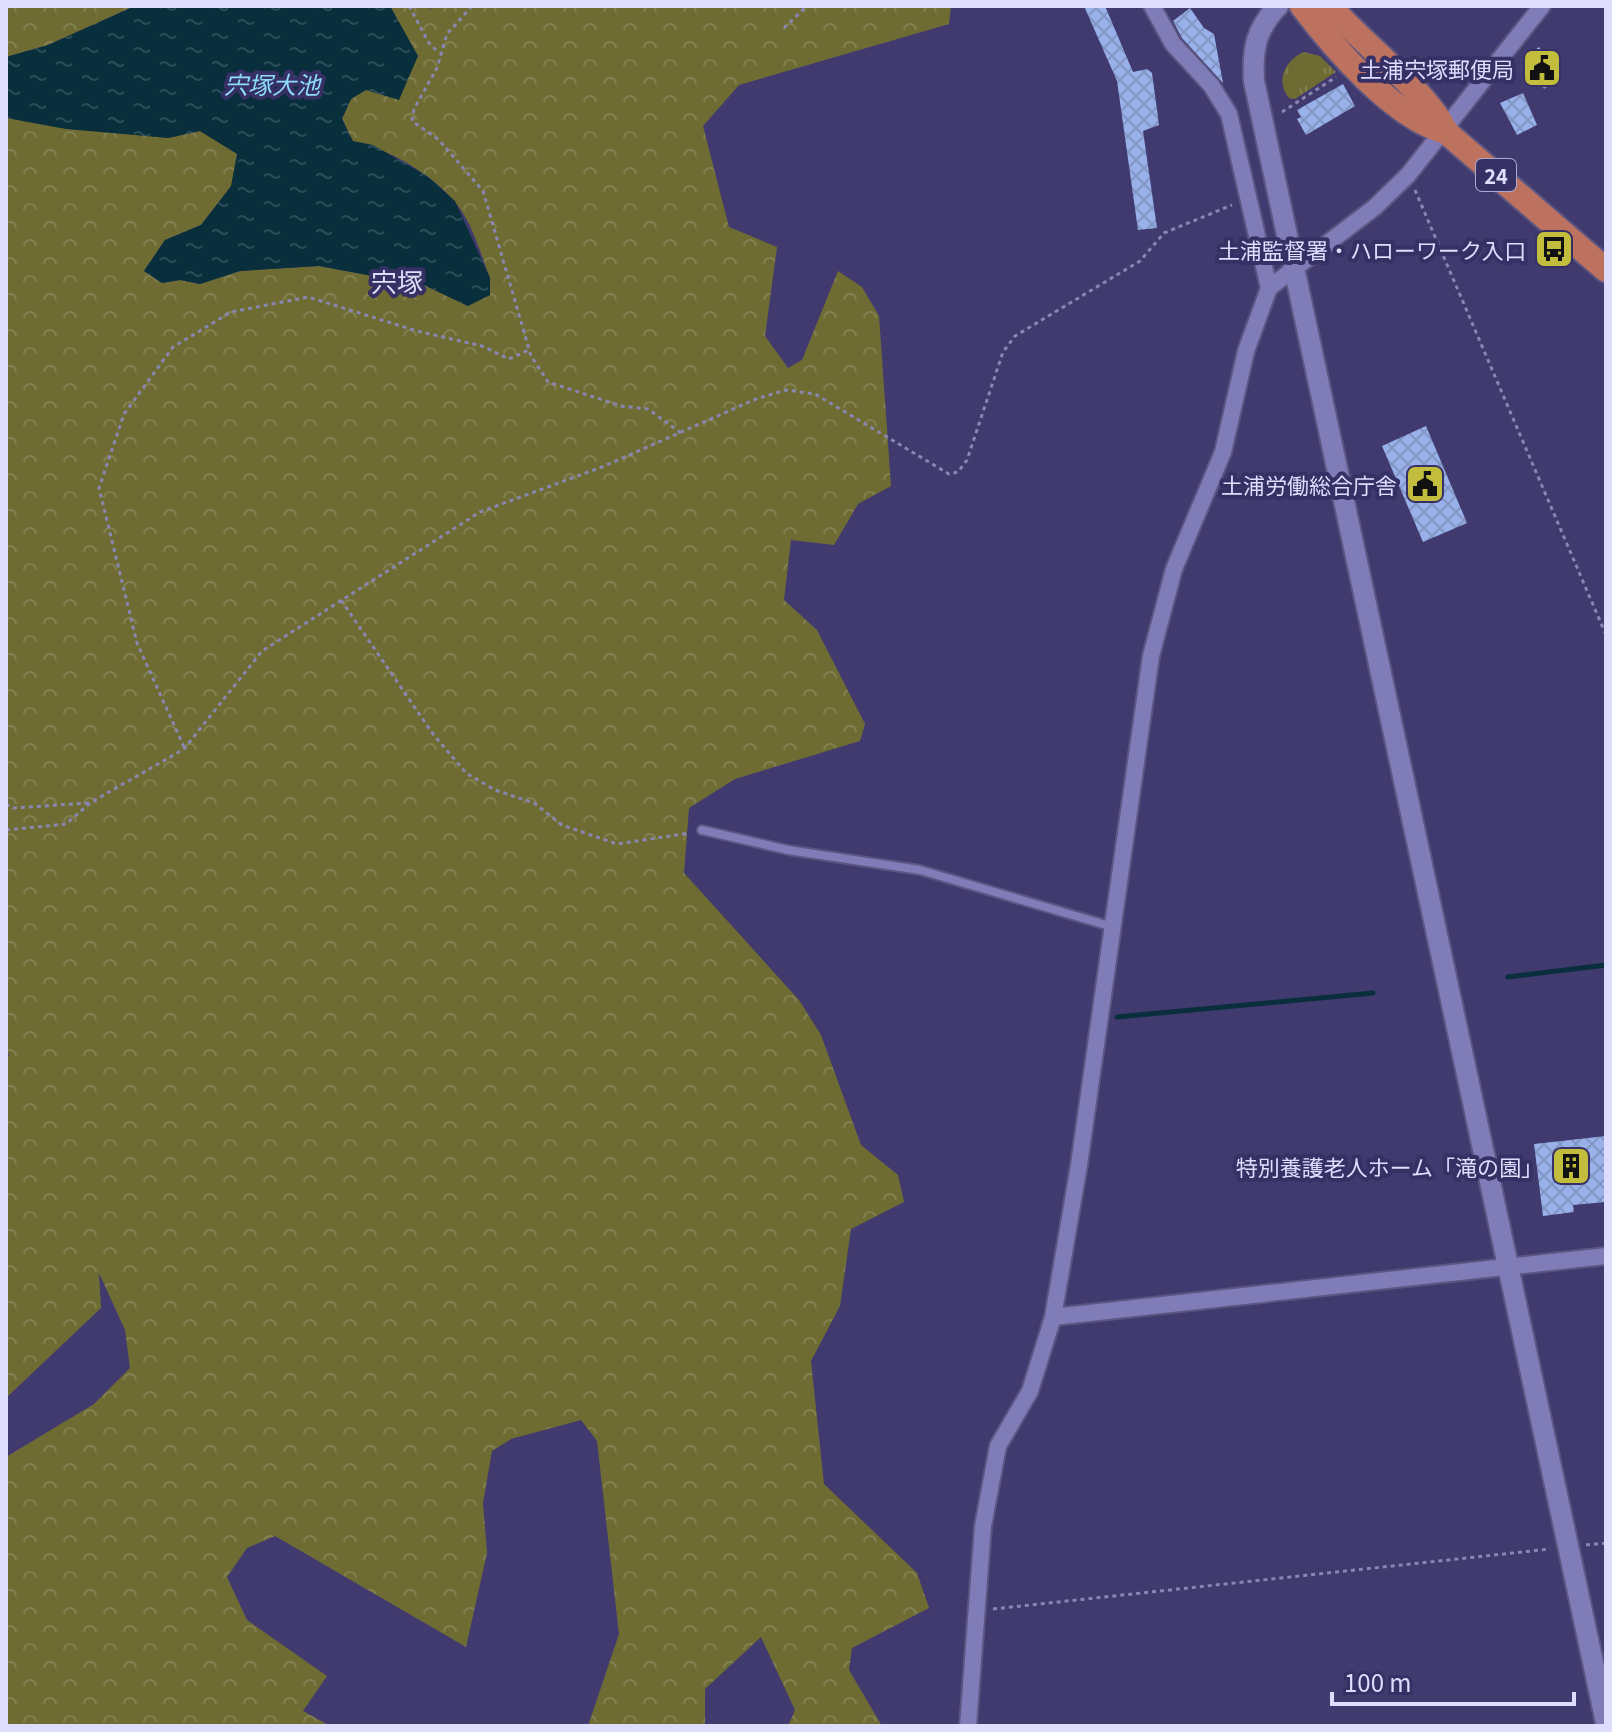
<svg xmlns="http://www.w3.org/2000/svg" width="1612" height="1732" viewBox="0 0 1612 1732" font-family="Georgia,'Noto Sans JP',serif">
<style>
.grass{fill:url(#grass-tufts)}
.forest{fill:url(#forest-crowns)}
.water{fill:url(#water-ripples)}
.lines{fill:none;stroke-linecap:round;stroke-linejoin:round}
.stream{stroke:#092e3c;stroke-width:5}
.building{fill:url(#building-cross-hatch)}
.service-casing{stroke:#5b5582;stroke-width:12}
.minor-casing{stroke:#5b5582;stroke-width:20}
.tertiary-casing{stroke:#5b5582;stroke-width:24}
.primary-casing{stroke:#5b5582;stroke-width:28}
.path{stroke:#8a86b2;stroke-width:3;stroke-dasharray:4 4;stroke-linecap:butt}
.service{stroke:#807cb7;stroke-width:8}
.minor{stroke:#807cb7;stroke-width:16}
.tertiary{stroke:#807cb7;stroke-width:20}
.primary{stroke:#bd725f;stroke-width:24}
.labels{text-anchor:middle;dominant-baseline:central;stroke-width:8;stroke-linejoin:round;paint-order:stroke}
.shield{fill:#363064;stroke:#aca9d0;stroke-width:2}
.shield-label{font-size:20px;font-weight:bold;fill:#deddfe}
.poi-label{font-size:22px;fill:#deddfe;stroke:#363064;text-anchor:end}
.water-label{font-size:24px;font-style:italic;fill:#8cdbfb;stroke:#363064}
.quarter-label{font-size:26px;fill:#dedef8;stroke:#363064}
</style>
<defs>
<pattern id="grass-tufts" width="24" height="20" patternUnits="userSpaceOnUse" patternTransform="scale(2)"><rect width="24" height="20" fill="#6f6c33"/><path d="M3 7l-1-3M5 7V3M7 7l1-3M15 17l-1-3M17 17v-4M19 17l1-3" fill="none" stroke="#838152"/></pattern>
<pattern id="forest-crowns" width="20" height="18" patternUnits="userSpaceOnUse" patternTransform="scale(2)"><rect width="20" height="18" fill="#6f6c33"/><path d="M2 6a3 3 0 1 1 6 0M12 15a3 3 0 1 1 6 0" fill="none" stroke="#838152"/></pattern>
<pattern id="water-ripples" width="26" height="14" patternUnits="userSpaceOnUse" patternTransform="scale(2)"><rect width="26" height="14" fill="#092e3c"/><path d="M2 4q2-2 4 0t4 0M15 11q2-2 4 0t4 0" fill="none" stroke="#2c4c59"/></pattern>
<pattern id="building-cross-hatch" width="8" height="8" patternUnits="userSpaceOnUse" patternTransform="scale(2)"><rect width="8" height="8" fill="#98b1eb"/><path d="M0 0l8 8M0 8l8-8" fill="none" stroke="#8395c3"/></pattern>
</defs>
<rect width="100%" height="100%" fill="#403a6f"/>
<path class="grass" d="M1304,52L1320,56L1336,72L1295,99L1289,98C1275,81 1285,60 1304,52Z"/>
<g class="forest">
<path d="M6,6H135L48,45L6,57Z"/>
<path d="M390,6H428L430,9L435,6H951L949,24L739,85L703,126L729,227L777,247L765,336L788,368L802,360L838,271L862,287L879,316L891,486L858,504L834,545L791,540L784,600L817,630L865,724L860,741L735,779L689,808L684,873L799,1000L821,1035L861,1145L898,1175L904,1202L851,1229L840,1306L811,1361L824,1484L917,1573L929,1608L852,1648L849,1670L882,1726H788L795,1710L761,1637L705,1689V1726H588L619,1634L597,1441L581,1420L511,1439L492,1451L483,1503L487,1553L466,1647L275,1536L247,1548L227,1577L247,1620L327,1676L303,1711L330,1726H6V1457L94,1404L130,1368L125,1330L99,1273L101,1308L6,1398V1054L10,1056L6,1050V118L168,138L200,131L238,154L232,186L201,225L165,240L144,271L162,283L180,280L200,284L240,271L319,266L426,286L468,306L490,278C480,253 472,220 453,200C429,172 388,149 352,141L342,118L351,99L418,57Z"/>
</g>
<path class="water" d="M135,6H390L418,56L399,100L366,90L351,99L342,119L353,141L373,145L427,176L455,201L490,278V295L468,306L426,286L319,266L240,271L200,284L180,280L162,283L144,271L165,240L201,225L231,186L237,154L200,131L168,138L66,129L6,118V57L48,45Z"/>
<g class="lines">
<g class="stream">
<path d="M1508,977L1606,965"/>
<path d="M1117,1017L1373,993"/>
</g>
</g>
<g class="building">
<path d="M1084,6H1105L1133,72L1147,69L1152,73L1159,125L1143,131L1157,228L1138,230L1117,81Z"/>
<path d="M1190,8L1204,28L1214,34L1223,83L1182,38L1173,21Z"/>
<path d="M1539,47L1560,78L1544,89L1523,58Z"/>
<path d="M1343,84L1355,106L1306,135L1297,119L1301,117L1297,110Z"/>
<path d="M1523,93L1537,125L1517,135L1500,103Z"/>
<path d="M1426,426L1467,523L1423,542L1382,446Z"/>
<path d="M1606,1136V1202L1573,1205L1574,1212L1543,1216L1534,1144Z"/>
</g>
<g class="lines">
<g class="service-casing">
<path id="service" d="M702,830L788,850L920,870L1113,927"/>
</g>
<g class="minor-casing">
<g id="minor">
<path d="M1152,6L1173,44L1211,85L1229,114L1269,288"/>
<path d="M1053,1317L1606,1256"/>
<path d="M968,1726L983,1526L998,1446L1030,1391L1053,1317L1079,1165L1151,656L1174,569L1223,452L1246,351L1269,288L1375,207L1408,175L1542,6"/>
</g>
</g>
<g class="tertiary-casing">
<path id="tertiary" d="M1278,6C1256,29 1252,49 1254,81L1606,1723"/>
</g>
<g class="primary-casing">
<g id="primary">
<path d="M1302,6C1334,48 1394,118 1446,132L1606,270"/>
<path d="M1330,6C1361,43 1429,93 1446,132"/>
</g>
</g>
<g class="path">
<path d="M409,6L429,43L439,53"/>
<path d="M472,6L447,34L437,68L414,109L412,121L439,140L483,191L531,356L548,382L621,406L648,409L681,433"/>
<path d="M784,28L807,6"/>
<path d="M1282,112L1336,77"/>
<path d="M1415,190L1606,635"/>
<path d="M341,600L433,734L466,773L495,790L534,803L562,825L617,844L690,833"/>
<path d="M184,747L137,643L99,488L124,414L173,347L231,312L308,297L417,331L482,346L509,359L529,350"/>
<path d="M6,804L13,808L89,803"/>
<path d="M6,830L66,824L90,803L184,749L262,651L480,512L602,467L756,399L786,390L815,394L949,474L958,472L967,460L1003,352L1015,336L1140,261L1164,233L1232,205"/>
<path d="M1586,1545L1606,1543"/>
<path d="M993,1609L1550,1549"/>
</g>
<use href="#service" class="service"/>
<use href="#minor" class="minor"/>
<use href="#tertiary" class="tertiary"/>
<use href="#primary" class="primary"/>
</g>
<defs>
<g id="civic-square" transform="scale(2)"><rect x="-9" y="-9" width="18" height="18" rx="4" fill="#c3bd3e" stroke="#363064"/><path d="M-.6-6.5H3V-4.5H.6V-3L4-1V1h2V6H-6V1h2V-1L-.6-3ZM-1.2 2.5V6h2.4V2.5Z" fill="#111"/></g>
<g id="bus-square" transform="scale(2)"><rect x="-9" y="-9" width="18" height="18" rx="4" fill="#c3bd3e" stroke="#363064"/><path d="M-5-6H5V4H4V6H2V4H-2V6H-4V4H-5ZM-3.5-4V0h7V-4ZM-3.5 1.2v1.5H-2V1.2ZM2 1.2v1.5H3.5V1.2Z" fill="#111"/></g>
<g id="building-square" transform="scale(2)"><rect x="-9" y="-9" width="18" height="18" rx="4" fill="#c3bd3e" stroke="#363064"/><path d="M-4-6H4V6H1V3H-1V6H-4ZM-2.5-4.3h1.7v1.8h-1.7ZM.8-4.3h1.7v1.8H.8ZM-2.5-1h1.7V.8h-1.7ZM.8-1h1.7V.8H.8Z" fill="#111"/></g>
</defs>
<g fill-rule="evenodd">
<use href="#civic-square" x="1542" y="68"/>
<use href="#bus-square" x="1554" y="249"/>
<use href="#civic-square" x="1425" y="484"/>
<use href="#building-square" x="1571" y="1166"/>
</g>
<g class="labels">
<rect class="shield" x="1476" y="159" width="40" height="32" rx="6"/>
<g class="shield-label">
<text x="1496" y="175">24</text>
</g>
<g class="poi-label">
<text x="1514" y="68">土浦宍塚郵便局</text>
<text x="1526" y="249">土浦監督署・ハローワーク入口</text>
<text x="1397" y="484">土浦労働総合庁舎</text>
<text x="1543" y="1166">特別養護老人ホーム「滝の園」</text>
</g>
<g class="water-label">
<text x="272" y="83">宍塚大池</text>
</g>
<g class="quarter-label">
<text x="397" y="280">宍塚</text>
</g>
</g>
<rect width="1612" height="1732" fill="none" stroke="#deddfe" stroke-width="16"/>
<path d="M1332 1692v12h242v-12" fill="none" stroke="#deddfe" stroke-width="4"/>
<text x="1344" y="1692" font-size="24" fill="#deddfe" stroke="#363064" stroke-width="6" paint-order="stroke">100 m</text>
</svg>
